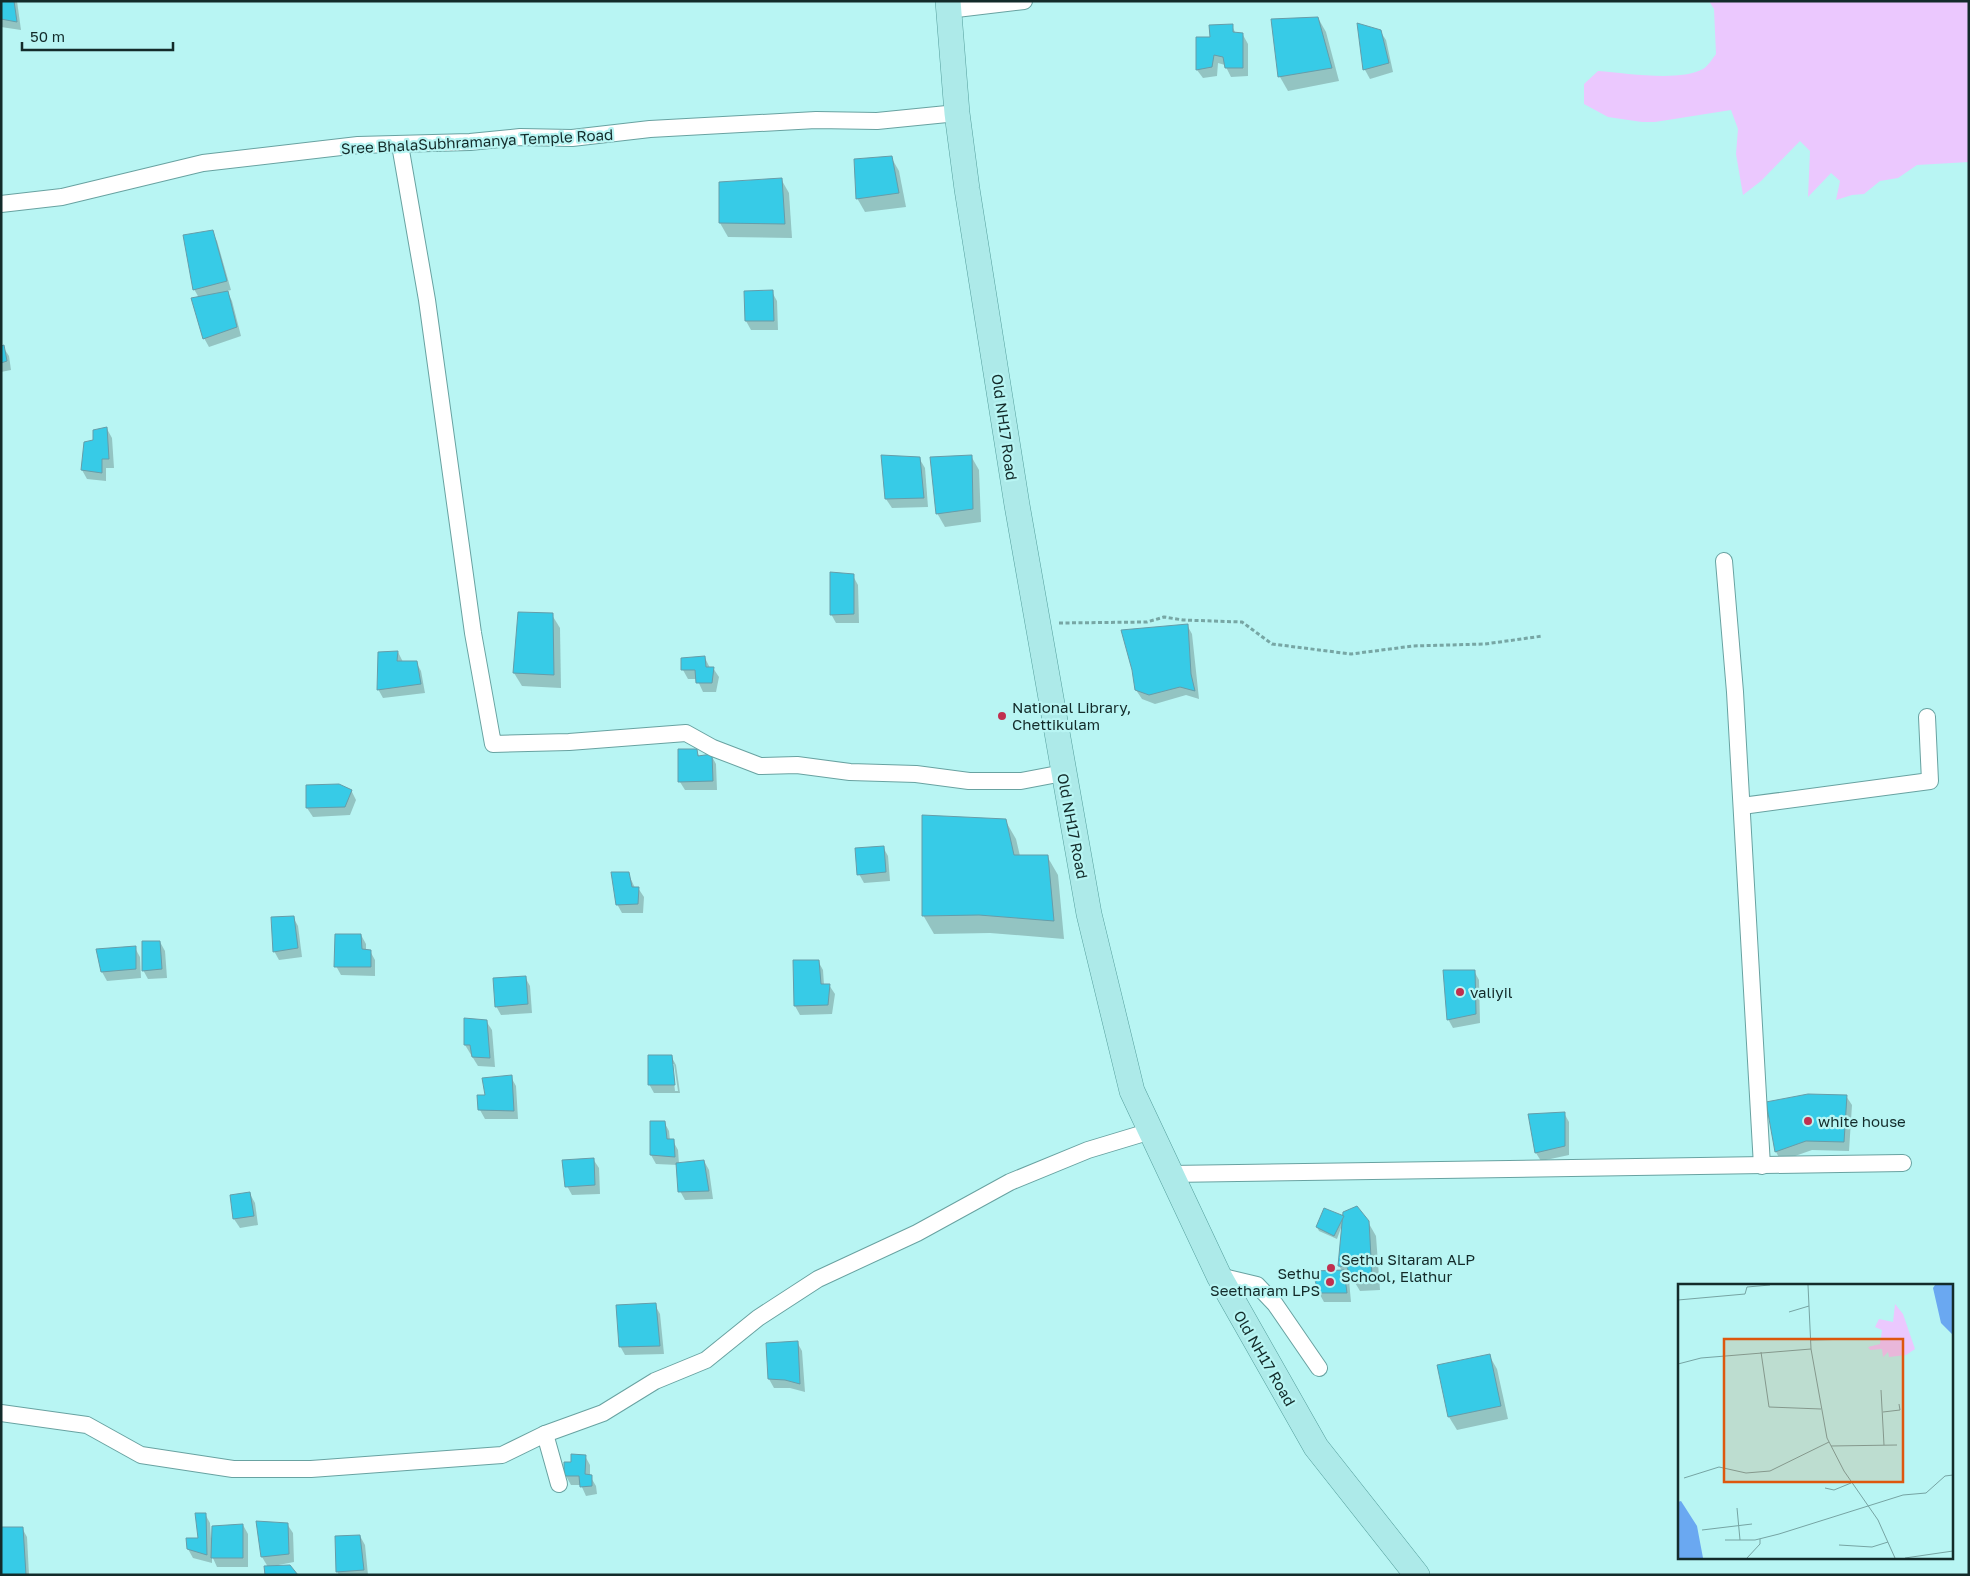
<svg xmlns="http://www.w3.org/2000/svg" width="1970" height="1576" viewBox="0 0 1970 1576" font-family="'Golos Text',sans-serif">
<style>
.green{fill:#ebc8fe}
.shadow{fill:#0003;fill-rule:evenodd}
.building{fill:#37cbe7;stroke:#669da9}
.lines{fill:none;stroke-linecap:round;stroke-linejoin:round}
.street-casing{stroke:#68a2a1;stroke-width:18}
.primary-casing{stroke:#549e9c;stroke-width:26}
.path{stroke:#77a6a4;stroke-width:3;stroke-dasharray:4 2.5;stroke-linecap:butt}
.street{stroke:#fff;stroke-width:16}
.primary{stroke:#adeae9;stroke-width:25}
.poi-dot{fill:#c0304f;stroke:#b8f5f3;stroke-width:2}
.labels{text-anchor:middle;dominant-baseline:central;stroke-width:4.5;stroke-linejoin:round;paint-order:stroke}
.street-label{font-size:15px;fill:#132b2a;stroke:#b8f5f3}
.poi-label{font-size:15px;fill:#132b2a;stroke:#b8f5f3;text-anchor:start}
.inset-road{fill:none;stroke:#76a4a3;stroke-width:1}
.view{fill:#dd570e;fill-opacity:0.15;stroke:#dd570e;stroke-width:2.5}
.inset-edge{fill:none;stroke:#132b2a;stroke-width:2.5}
</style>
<rect width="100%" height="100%" fill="#b8f5f3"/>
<path class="green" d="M1709,1H1969V162L1917,165L1898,178L1880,181L1864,194L1852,195L1836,200L1840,181L1831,173L1808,197L1810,151L1800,141L1761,181L1743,195L1736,154L1738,129L1731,110L1655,122H1642L1608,117L1584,104V84L1598,71C1626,73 1679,82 1703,69C1708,66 1713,58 1716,54L1714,9Z"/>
<g class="shadow">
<path d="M1,1H17L21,30L1,27Z"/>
<path d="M1318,18L1326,32L1339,81L1288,91L1280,77L1272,20Z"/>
<path d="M1359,24L1380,31L1386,40L1393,72L1370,79L1365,70Z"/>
<path d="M1232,26L1236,34L1243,35L1248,44V76L1231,77L1225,65L1218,63L1217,76L1203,78L1197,70L1211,38Z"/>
<path d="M891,157L899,171L906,207L865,212L857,198Z"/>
<path d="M781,179L789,193L792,238L728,237L720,223V183Z"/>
<path d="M212,232L217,241L231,290L227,291L232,301L241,336L209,347L204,338L199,298L194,289Z"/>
<path d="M772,292L777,301L778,330H751L746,321Z"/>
<path d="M1,347H3L9,356L11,370L1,372Z"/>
<path d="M107,429L112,438L114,468H106V481L87,479L82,470L94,442Z"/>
<path d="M971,456L979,470L981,522L945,527L937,513Z"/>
<path d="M919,458L925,468L928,507L892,508L886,499Z"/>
<path d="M853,576L858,585L859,623H836L831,614Z"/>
<path d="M552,615L560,628L561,688L522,686L514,673Z"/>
<path d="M1187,625L1192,634L1199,699L1186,695L1155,704L1142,699L1136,690Z"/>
<path d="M398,652L403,662H416L421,671L425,693L383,698L378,689Z"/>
<path d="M705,658L710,668H713L719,677L716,692H703L697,679H688L683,670Z"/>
<path d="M696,751L700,757L711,755L716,764L717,790H685L680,782Z"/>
<path d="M351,790L356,800L350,815L313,817L307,808Z"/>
<path d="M1005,820L1016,839L1020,856H1047L1058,875L1064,939L990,933L934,934L923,915Z"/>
<path d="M883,847L888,856L890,881L864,883L859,874Z"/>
<path d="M628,873L635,888H638L644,897L643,913H622L617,904Z"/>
<path d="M293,917L298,926L302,957L279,960L274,951Z"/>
<path d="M361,935L366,944V951H370L375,960V976L341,975L336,966Z"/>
<path d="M160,942L165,951L167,978L148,979L143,970Z"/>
<path d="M135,948L140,957L141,978L107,981L102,972Z"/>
<path d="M818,961L823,970L824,985H829L835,994L832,1014L800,1015L795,1006Z"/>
<path d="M1474,971L1479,980L1480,1023L1453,1028L1448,1019Z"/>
<path d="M525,977L530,986L532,1013L501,1015L496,1006Z"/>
<path d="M465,1019L486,1021L492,1030L495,1067L478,1066L465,1045Z"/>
<path d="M671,1056L676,1065L680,1093H654L649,1084ZM672,1064H674L678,1091H675Z"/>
<path d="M511,1077L516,1086L518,1119H485L480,1110L479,1096H487Z"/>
<path d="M1846,1096L1852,1105L1849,1151L1812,1150L1781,1161L1776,1152L1768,1103Z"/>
<path d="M1564,1113L1569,1122V1155L1541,1161L1536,1153Z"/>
<path d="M664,1122L669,1131L670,1141H673L678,1150L679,1164L704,1161L709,1170L713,1199L685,1200L680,1191L678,1165L656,1164L651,1155Z"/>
<path d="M593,1159L599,1168L600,1194L572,1195L567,1186Z"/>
<path d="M250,1194L255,1203L258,1225L240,1228L234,1219Z"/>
<path d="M1343,1217L1368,1222L1376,1236L1380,1290L1360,1291L1354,1281L1349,1280L1351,1302H1324L1319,1293L1343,1272L1339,1266L1342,1225L1337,1239L1319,1231L1317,1227Z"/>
<path d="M655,1305L660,1314L664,1354L625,1355L620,1346Z"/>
<path d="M797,1342L802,1351L805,1392L790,1388H774L769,1379Z"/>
<path d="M1489,1355L1497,1369L1508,1419L1457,1430L1449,1417Z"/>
<path d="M585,1456L590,1465V1476L596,1486L597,1494L586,1496L581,1485H571L566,1476Z"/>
<path d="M205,1514L210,1523L211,1538L243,1525L248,1534V1567H217L212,1556V1563L193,1558L188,1549L200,1540Z"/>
<path d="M258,1522L287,1524L293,1533L294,1562L268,1567L262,1557Z"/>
<path d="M22,1528L27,1537L29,1575H1Z"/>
<path d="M360,1536L365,1545L368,1575H339L337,1571Z"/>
</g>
<g class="building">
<path d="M1,1H14L17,22L1,19Z"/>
<path d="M1318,17L1332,68L1278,77L1271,19Z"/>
<path d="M1357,23L1381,30L1389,63L1363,70Z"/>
<path d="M1233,24V32L1243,33V68H1225L1223,57L1214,55L1212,67L1196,70V37H1210L1209,25Z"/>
<path d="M892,156L899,193L856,199L854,159Z"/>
<path d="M782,178L785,224L719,223V182Z"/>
<path d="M213,230L227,281L193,290L183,235Z"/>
<path d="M773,290L774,321H745L744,291Z"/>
<path d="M228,291L237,327L203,339L191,298Z"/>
<path d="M4,345L7,361L1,363V346Z"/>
<path d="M107,427L109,459H102V473L81,470L84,442L93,440V430Z"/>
<path d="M881,455L920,457L924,498L885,499Z"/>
<path d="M972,455L973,509L936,514L930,457Z"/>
<path d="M830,572L854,574V614L830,615Z"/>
<path d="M518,612L553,613L554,675L513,673Z"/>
<path d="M1188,624L1191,674L1195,691L1180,687L1149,695L1135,690L1132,670L1121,630Z"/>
<path d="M398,651L397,661H417L421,684L377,690L378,652Z"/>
<path d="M705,656L706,667H714L712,683H696L695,670H681V658Z"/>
<path d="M678,749H697L698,756L712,754L713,781L678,782Z"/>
<path d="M339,784L352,790L345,807L306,808V785Z"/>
<path d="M922,815L1006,819L1014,855H1048L1054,921L979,915L922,916Z"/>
<path d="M884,846L886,872L857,875L855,848Z"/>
<path d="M611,872H629L632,887H639L638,904L616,905Z"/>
<path d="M294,916L298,948L273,952L271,917Z"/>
<path d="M335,934H361L362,949L371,950V967H334Z"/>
<path d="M142,941H160L162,969L142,971Z"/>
<path d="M136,946V969L101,972L96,949Z"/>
<path d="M793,960H819L821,984H830L828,1005L794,1006Z"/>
<path d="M1443,970H1475L1476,1014L1447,1020Z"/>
<path d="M526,976L528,1004L495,1007L493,978Z"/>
<path d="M464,1018L487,1020L490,1058L472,1057L470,1045H464Z"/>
<path d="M648,1055H672L675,1085H648Z"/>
<path d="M512,1075L514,1111L478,1110L477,1095H485L482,1078Z"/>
<path d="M1808,1094L1847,1095L1844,1142L1806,1141L1775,1152L1766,1102Z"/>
<path d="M1565,1112V1146L1535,1153L1528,1114Z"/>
<path d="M650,1121H665L667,1139H674L675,1157L650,1155Z"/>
<path d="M594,1158L595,1185L565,1187L562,1160Z"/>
<path d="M704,1160L709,1191L678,1192L676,1163Z"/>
<path d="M250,1192L254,1216L233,1219L230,1195Z"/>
<path d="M1357,1206L1369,1221L1372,1276L1351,1277L1347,1267L1338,1266L1343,1212Z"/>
<path d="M1324,1208L1344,1216L1334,1236L1316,1227Z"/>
<path d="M1344,1270L1347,1293H1318L1313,1271Z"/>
<path d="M656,1303L660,1346L619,1347L616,1305Z"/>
<path d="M798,1341L800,1384L785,1380L768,1379L766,1343Z"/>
<path d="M1490,1354L1501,1406L1448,1417L1437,1365Z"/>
<path d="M571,1454L586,1455L585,1474L592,1475V1486L580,1487L579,1476H564V1462H571Z"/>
<path d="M195,1513H206L207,1555L187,1549L186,1538H198Z"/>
<path d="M256,1521L288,1523L289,1554L261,1557Z"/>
<path d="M243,1524V1558H211L212,1526Z"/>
<path d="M1,1527H23L26,1575H1Z"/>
<path d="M360,1535L364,1570L336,1572L335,1536Z"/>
<path d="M290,1565L298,1575H265L264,1566Z"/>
</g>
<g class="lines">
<g class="street-casing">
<g id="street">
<path d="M948,10L1024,1"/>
<path d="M400,145L427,300L473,633L493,744L569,742L686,733L713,748L760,766L797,765L850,772L916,774L969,781H1021L1063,773"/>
<path d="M1,204L62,197L203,163L358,145L470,142L520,137L572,138L650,129L816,120L877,121L957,113"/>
<path d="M1724,561L1735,692L1762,1166"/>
<path d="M1742,806L1930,781L1927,717"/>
<path d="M1170,1174L1903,1163"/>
<path d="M1219,1276L1257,1285L1275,1304L1319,1368"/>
<path d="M1,1413L87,1425L141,1455L233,1469H311L502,1455L545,1434L603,1413L655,1381L706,1360L758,1318L818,1279L917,1233L1010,1182L1088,1150L1151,1131"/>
<path d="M545,1434L559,1484"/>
</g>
</g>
<g class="primary-casing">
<path id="primary" d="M948,1L957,113L967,189L1017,505L1089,914L1132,1091L1219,1276L1316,1447L1417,1575"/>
</g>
<path class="path" d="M1059,623L1147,622L1164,617L1183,620L1242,622L1272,644L1351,654L1413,646L1485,644L1543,636"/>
<use href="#street" class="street"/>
<use href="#primary" class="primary"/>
</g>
<g class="poi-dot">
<circle cx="1002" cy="716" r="5"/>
<circle cx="1460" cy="992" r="5"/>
<circle cx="1808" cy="1121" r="5"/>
<circle cx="1331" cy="1268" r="5"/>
<circle cx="1330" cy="1282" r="5"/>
</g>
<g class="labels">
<g class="street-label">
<text transform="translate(477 141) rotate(-3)">Sree BhalaSubhramanya Temple Road</text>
<text transform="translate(1005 427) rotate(82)">Old NH17 Road</text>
<text transform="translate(1073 826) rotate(79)">Old NH17 Road</text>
<text transform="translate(1265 1358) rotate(60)">Old NH17 Road</text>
</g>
<g class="poi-label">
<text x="1012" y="707">National Library,<tspan x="1012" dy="17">Chettikulam</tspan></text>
<text x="1470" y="992">valiyil</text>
<text x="1818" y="1121">white house</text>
<text x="1341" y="1259">Sethu Sitaram ALP<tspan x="1341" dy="17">School, Elathur</tspan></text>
<text x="1320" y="1273" text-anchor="end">Sethu<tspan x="1320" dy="17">Seetharam LPS</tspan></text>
</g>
</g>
<g transform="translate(1678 1284)">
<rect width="275" height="275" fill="#b8f5f3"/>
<path d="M217,20L225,30L237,65L228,71L211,73L210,68L205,73L204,65L192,66L190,63L202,60L204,46L197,43L201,35L215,38Z" fill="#ebc8fe"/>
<path d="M257,1H275V51L263,39L255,4ZM3,217L19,242L25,274H0V218Z" fill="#6aa8f1"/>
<path class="inset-road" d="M130,1L133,65L149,154L166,187L200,236L217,274M0,16L67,10L69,3L92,1M111,28L131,22M132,56L178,55M83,68L91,123L143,125M0,80L23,74L133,65M203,106L206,161M205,128L222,126L221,120M153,162L219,161M6,194L41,183L68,189L92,187L151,158M147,204L156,206L173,199M59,224L62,256M24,246L74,240M47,256H77L101,250L225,211L248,209L267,192L275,191M161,261L194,263L210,258M69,274L82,260V255M227,274L275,267"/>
<path class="view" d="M46,55H225V198H46Z"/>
<rect width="275" height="275" class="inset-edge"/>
</g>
<rect width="1970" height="1576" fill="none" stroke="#132b2a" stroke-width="5"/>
<path d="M22 42v8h151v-8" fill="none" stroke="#132b2a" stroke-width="2.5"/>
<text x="30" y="42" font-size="15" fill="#132b2a" stroke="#b8f5f3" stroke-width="4" paint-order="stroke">50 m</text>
</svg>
